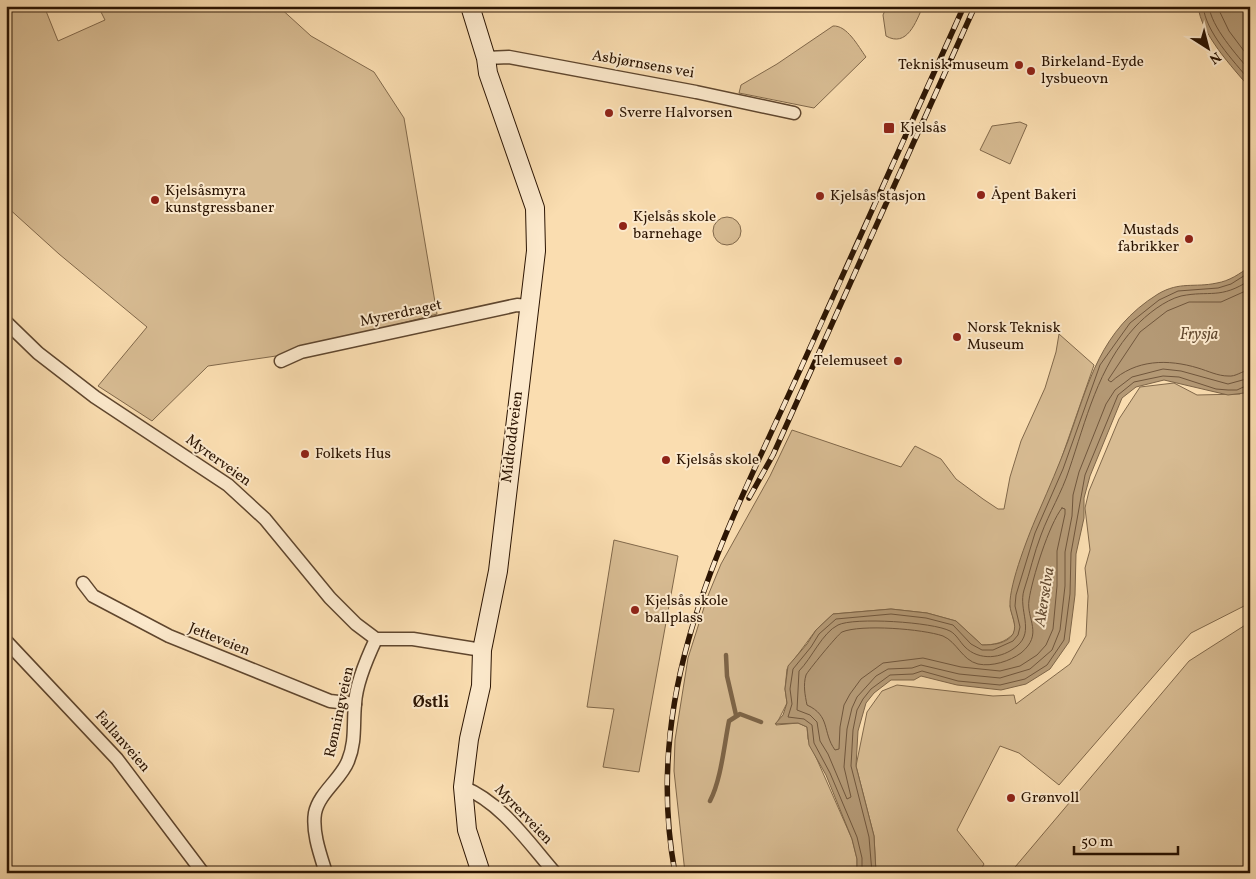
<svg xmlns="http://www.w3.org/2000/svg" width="1256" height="879" viewBox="0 0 1256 879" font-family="Vollkorn,serif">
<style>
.green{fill:#d7bb92;stroke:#81684a}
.water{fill:#b49975;stroke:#7d6447}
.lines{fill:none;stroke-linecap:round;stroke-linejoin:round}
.shore{stroke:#70563c;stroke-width:1}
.stream{stroke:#7d6447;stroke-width:4.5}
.street-casing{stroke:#5f462e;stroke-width:15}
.secondary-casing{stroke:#2b1402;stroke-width:20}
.street{stroke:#fce9cc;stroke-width:12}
.secondary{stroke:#fce9cc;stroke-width:18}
.tram{stroke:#2b1402;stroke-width:1}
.rail-casing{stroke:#2b1402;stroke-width:5.5}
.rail{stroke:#fce9cc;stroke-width:4;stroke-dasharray:11;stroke-linecap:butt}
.poi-dot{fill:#8f2418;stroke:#fce9cc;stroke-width:2}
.labels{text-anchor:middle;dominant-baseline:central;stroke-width:4;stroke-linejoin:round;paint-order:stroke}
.poi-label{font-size:15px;fill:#2b1402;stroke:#fce9cc;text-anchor:start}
.street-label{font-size:15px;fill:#2b1402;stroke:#fce9cc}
.water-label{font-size:16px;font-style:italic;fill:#624930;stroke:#fce9cc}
.neighbourhood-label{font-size:16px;font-weight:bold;fill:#2b1402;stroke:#fce9cc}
</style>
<rect width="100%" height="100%" fill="#faddb0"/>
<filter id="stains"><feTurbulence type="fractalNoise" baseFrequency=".004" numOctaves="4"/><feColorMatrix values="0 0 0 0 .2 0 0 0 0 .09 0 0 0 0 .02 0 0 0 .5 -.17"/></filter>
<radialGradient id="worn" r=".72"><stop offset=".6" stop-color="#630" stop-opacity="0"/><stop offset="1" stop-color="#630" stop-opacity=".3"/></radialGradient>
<g class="green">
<path d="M6,6H44L58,41L105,20L98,6H278L311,36L374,72L404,118L437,314L276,356L208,366L152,421L98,386L147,327L59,254L6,206Z"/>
<path d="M887,6H923C916,22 907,48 886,36L883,15Z"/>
<path d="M833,26C847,25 858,46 866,57L814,108L739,93L741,85L777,64Z"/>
<path d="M1020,122L1027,125L1010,164L980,150L992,126Z"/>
<circle cx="727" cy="231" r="14"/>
<path d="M1059,334L1094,365L1010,606L1015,626L1014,633C1005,643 994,645 982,645L956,621L927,613L891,609L833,614L816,630L787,669L785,689L787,703L776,725L798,723L807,727L808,739L852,839L857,859V873H685L674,771L675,740L688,658L707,598L721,564L770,476L792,430L901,467L915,446L941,459L956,479L983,499L998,509H1004L1010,477L1021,441L1045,388L1056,352Z"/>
<path d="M1174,383L1197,395L1240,394L1250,386V603L1191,633L1059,785L1019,753L1000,746L957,830L984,864L979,873H876L874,836L856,766L867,712L882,691L897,685L993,696L1014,695L1016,704L1070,664L1086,636L1088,596L1085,568L1090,550L1085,508L1089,491L1119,419L1140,387Z"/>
<path d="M614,540L678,556L639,772L603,767L614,709L587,707Z"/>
<path d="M1250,622V873H1010L1189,661Z"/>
</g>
<g class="water">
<path d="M1198,6H1250V88C1232,67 1201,34 1198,6Z"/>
<path d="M1250,266V388L1244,393L1228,395L1164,380L1136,387L1122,398L1090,476L1084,498V518L1076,554L1075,595L1069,642L1050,669L1026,684L1001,690L957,685L921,676L914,680H891L874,693L866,703L858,731L856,766L874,836L876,872L857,873V859L852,839L826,775L809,745L807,727L798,723L775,724L783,715L787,703L785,689L788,666L807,644L816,630L833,614L891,609L927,613L956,621L982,645C992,645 1007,644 1013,634C1018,624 1010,614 1010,605C1009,584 1030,531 1039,511C1049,488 1059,465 1068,441C1089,382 1100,330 1158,294C1180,281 1194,288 1217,283C1229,281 1240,274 1250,266Z"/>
</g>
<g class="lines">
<g class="shore">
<path d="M1203,6C1206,33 1233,60 1250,81"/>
<path d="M1209,6C1211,27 1237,55 1250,71"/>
<path d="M1217,6L1229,31L1250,59"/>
<path d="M1250,280C1220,300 1210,290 1181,296C1165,300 1146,315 1135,327C1098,367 1086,420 1069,470C1062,492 1049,513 1041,535C1034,553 1030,572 1024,590C1018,610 1035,631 1017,646C1002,659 979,661 965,647C960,642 956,634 950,631C933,622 854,617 838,625C822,633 812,658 799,671L797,710L810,715L817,722L820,741L828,754L847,799L851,797L844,767L847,729L852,708L857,697L876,676L888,669L912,668L921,665L959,674L1000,678L1030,669L1052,650L1060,630L1065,586V552L1072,516L1073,495L1079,472L1106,404L1115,390L1132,377L1163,369L1181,371L1228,384L1250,378"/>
<path d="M1250,289L1221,302H1189L1167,311L1140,332L1108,380L1111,382C1136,359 1168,359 1198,368C1208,371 1218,376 1228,376C1236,377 1241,371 1250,370"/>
<path d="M1062,508L1065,509V514L1057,551V586L1053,629L1046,645L1037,655L1020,666L1000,671L961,667L923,658L883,663L861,679L850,694L844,705L840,727L839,749L835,750C822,732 831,716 807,705C805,695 803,685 806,675C807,672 838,634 842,632C861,624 923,629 943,636C957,642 962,660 978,664C992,667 1010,661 1021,653C1044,634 1026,619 1029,600C1032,579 1049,524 1062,508Z"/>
<path d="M862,873V858L857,837L830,773L814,743L812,725L804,719L788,717L792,704L790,689L793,669L811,647L819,634L836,619L891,614L926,618L953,625L971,644L982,650H993L1013,641L1018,635L1020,627L1015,606L1016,595L1035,533L1063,469L1100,365L1130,323L1159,300L1178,291L1218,288L1231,284L1250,272"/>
<path d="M872,873L869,837L851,766L853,730L857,710L863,699L871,689L890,675L913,674L922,671L958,681L1000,685L1025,679L1047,665L1064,640L1070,594L1071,553L1085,475L1118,395L1134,382L1163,376L1179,377L1216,389L1228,390H1237L1250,384"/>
</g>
<g class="stream">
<path d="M726,655L727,676L736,715"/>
<path d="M710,801C721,780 724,746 729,721L740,714L761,722"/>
</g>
<g class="street-casing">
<g id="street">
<path d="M486,58L509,57L696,92L794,113"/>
<path d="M6,322L38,353L95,397L228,485L265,519L330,598L356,624L376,639H413L482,650"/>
<path d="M281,361L301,352L517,305L530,306"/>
<path d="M83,583L93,596L169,636L330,701L355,704"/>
<path d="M6,641L117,759L203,873"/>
<path d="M463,787C502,803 528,842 555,873"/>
<path d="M326,873C320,854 312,832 315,813C319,793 341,779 348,761C356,742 353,724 355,704C356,683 367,658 376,639"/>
</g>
</g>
<g class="secondary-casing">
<path id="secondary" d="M470,6L486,58L488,73L535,208L536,251L498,571L482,650L481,686L469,739L463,787L467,830L481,873"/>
</g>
<use href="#street" class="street"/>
<use href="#secondary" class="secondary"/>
<path class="tram" d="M481,6L503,11L520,6"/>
<g class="rail-casing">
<g id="rail">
<path d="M749,498L773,455L975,6"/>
<path d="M675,873C639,678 733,521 809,350C861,236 912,121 964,6"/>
</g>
</g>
<use href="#rail" class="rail"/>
</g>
<g class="poi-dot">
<circle cx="1019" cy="65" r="5"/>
<circle cx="1031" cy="71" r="5"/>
<circle cx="609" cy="113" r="5"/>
<rect x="883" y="122" width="12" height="12" rx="2.5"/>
<circle cx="981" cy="195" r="5"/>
<circle cx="820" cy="196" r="5"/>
<circle cx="155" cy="200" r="5"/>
<circle cx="623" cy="226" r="5"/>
<circle cx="1189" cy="239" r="5"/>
<circle cx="957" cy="337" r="5"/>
<circle cx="898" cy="361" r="5"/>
<circle cx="305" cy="454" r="5"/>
<circle cx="666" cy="460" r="5"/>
<circle cx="635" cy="610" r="5"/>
<circle cx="1011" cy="798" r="5"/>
</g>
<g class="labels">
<g class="poi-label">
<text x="1041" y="62">Birkeland-Eyde<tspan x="1041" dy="17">lysbueovn</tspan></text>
<text x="1009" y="65" text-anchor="end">Teknisk museum</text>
<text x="619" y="113">Sverre Halvorsen</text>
<text x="900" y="128">Kjelsås</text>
<text x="165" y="191">Kjelsåsmyra<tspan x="165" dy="17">kunstgressbaner</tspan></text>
<text x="991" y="195">Åpent Bakeri</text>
<text x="830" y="196">Kjelsås stasjon</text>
<text x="633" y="217">Kjelsås skole<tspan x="633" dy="17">barnehage</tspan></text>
<text x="1179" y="230" text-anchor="end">Mustads<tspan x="1179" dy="17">fabrikker</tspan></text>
<text x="967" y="328">Norsk Teknisk<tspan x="967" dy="17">Museum</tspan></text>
<text x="888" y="361" text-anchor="end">Telemuseet</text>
<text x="315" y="454">Folkets Hus</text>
<text x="676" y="460">Kjelsås skole</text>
<text x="645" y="601">Kjelsås skole<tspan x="645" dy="17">ballplass</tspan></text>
<text x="1021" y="798">Grønvoll</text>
</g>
<g class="street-label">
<text transform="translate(643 65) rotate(10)">Asbjørnsens vei</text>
<text transform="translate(401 314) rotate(-12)">Myrerdraget</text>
<text transform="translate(513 437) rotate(-83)">Midtoddveien</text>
<text transform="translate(218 461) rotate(36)">Myrerveien</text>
<text transform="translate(219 640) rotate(22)">Jetteveien</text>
<text transform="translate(340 712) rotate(-78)">Rønningveien</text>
<text transform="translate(122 742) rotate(49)">Fallanveien</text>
<text transform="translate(523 815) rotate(46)">Myrerveien</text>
</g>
<g class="water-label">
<text x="1199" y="335">Frysja</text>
<text transform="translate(1045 597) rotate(-81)">Akerselva</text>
</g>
<g class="neighbourhood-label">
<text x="431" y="703">Østli</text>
</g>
</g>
<rect width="1256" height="879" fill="none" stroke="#faddb0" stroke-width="25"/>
<rect x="8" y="8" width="1241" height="864" fill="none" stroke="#2b1402" stroke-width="2.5"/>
<rect x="12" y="12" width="1231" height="854" fill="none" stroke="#2b1402"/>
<g transform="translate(1208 48) rotate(144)" stroke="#fce9cc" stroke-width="4" paint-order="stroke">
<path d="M0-4L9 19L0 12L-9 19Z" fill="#2b1402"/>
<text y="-8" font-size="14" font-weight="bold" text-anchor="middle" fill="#2b1402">N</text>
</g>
<path d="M1074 846v8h104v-8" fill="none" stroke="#2b1402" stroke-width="2.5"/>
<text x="1081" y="846" font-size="15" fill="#2b1402" stroke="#fce9cc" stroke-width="4" paint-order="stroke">50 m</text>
<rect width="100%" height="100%" filter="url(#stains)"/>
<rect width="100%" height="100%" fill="url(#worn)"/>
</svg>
